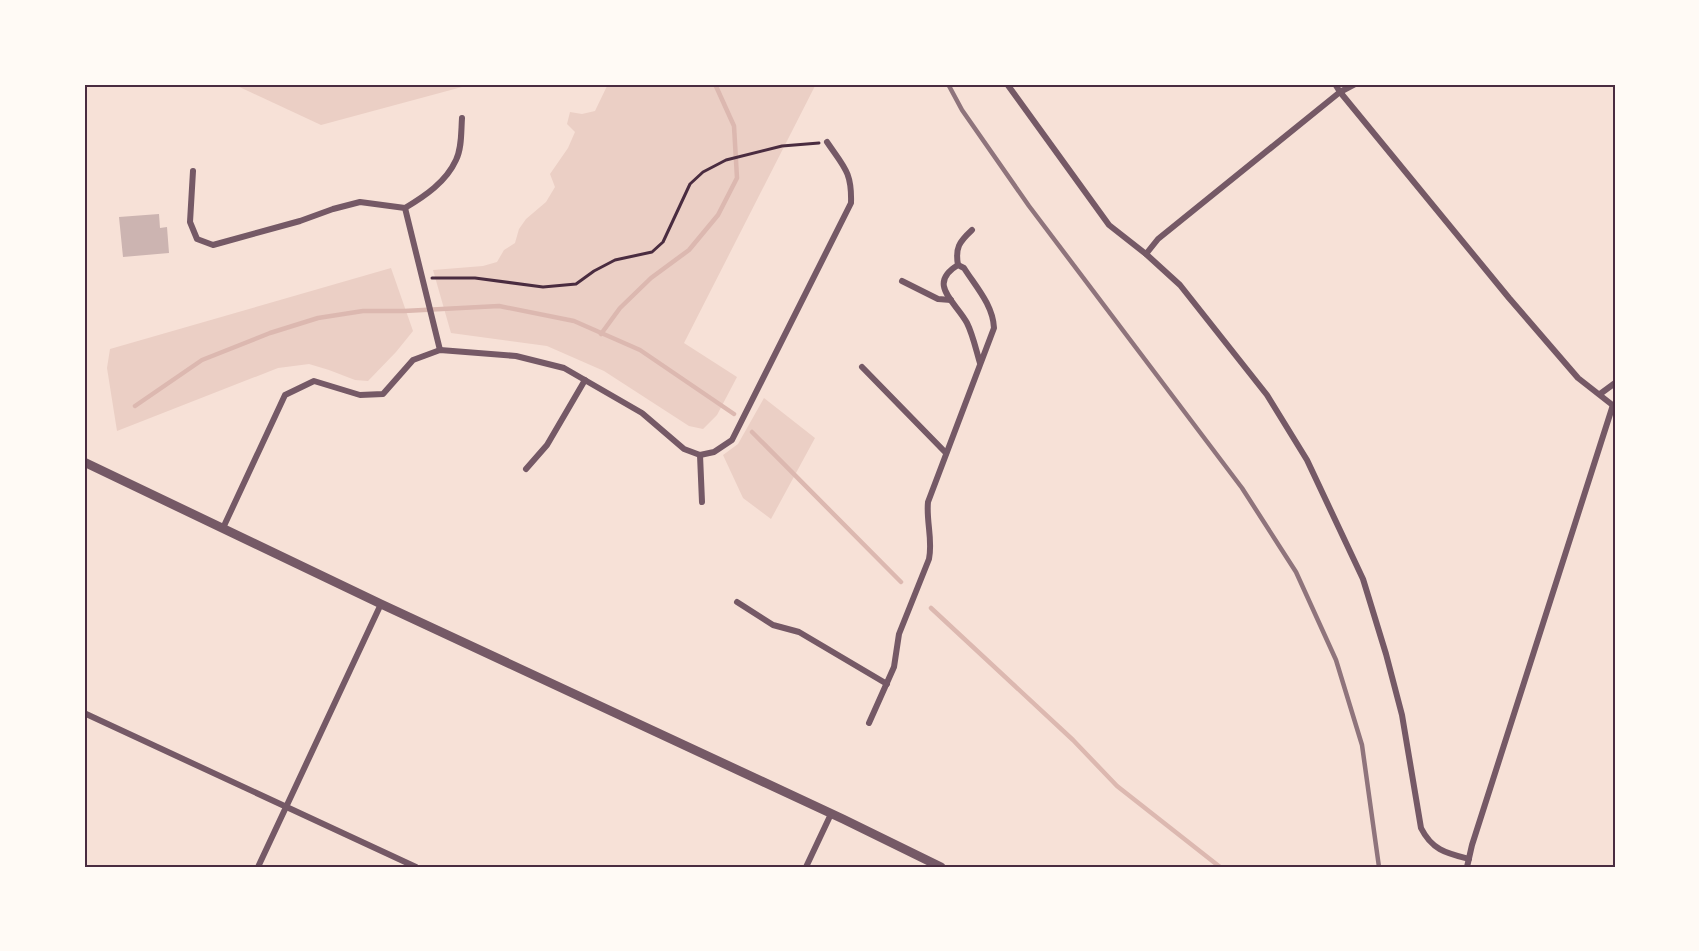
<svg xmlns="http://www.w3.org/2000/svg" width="1699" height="951" viewBox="0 0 1699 951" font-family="Helvetica,sans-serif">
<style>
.green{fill:#ebcfc5}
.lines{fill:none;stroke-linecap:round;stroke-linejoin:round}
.stream{stroke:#dcb8b0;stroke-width:4.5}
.building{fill:#ccb4b1}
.path{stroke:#4a2c40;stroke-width:3}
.minor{stroke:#755966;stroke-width:6}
.tertiary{stroke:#755966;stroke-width:9}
.rail{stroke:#8f747c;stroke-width:4.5}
.neatline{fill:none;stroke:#4a2c40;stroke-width:2}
</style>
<rect width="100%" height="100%" fill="#f7e1d7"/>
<g class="green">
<path d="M233,84H473L321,125Z"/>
<path d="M608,84H816L684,343L737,377L717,415L703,429L689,426L604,371L547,346L451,333L433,270L483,266L497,262L504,250L515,243L519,229L526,219L546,202L555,187L550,174L568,148L575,132L567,124L570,112L582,114L595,111Z"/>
<path d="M391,268L413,331L396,352L368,381L355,380L329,370L309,364L278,368L117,431L107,368L110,349Z"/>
<path d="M764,398L815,438L771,519L743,498L723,455L738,444Z"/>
</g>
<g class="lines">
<g class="stream">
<path d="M601,334L620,308L651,278L689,250L718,215L737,178L734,126L715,84"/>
<path d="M135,406L202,360L270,333L318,318L363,311H404L499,306L574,321L640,350L734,414"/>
<path d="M752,432L901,582"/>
<path d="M931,608L1073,740L1117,786L1220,867"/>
</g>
</g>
<path class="building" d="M159,214L160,228L167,227L169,253L123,257L119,217Z"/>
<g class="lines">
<path class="path" d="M432,278H475L543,287L576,284L594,271L615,260L652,252L663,242L690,184L703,172L726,160L782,146L819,143"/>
<g class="minor">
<path d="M1007,84L1109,225L1146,254L1180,285L1267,395L1307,460L1363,579L1386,654L1402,715L1421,828C1432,850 1446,853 1469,859"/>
<path d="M1335,84L1340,92L1509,298L1578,378L1615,407"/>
<path d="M193,171L190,222L197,239L213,245L300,221L333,209L360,202L405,208L440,350"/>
<path d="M405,208C425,196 446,182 456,160C462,148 461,132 462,118"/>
<path d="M1146,254L1158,239L1340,92L1355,84"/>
<path d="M958,265C955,248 959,242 972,230"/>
<path d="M902,281L938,299L951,300"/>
<path d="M862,367L946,453"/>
<path d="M1600,394L1615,383"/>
<path d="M700,455L702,502"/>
<path d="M526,469L547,445L585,380"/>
<path d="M223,528L285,395L314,381L360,395L383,394L413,360L440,350L516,356L564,368L642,413L684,449L700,455L714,452L732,440L851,203C852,172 844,167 827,142"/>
<path d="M737,602L773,625L799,632L887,684"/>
<path d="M84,713L416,867"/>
<path d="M869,723L894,667L899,634L929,559C933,540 926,521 928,502L994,328C993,305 976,287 964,268L958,265C926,284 956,302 967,323C973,335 976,350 980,363"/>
<path d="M258,867L381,604"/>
<path d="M806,867L831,814"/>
<path d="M1467,867L1472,845L1613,405"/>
</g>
<path class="tertiary" d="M84,462L381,604L843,819L941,867"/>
<path class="rail" d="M948,84L962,110L1029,206L1242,488L1296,572L1336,660L1362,745L1379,867"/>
</g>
<rect width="1699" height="951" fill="none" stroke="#fffaf5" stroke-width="171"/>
<rect x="86" y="86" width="1528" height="780" class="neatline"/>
</svg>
